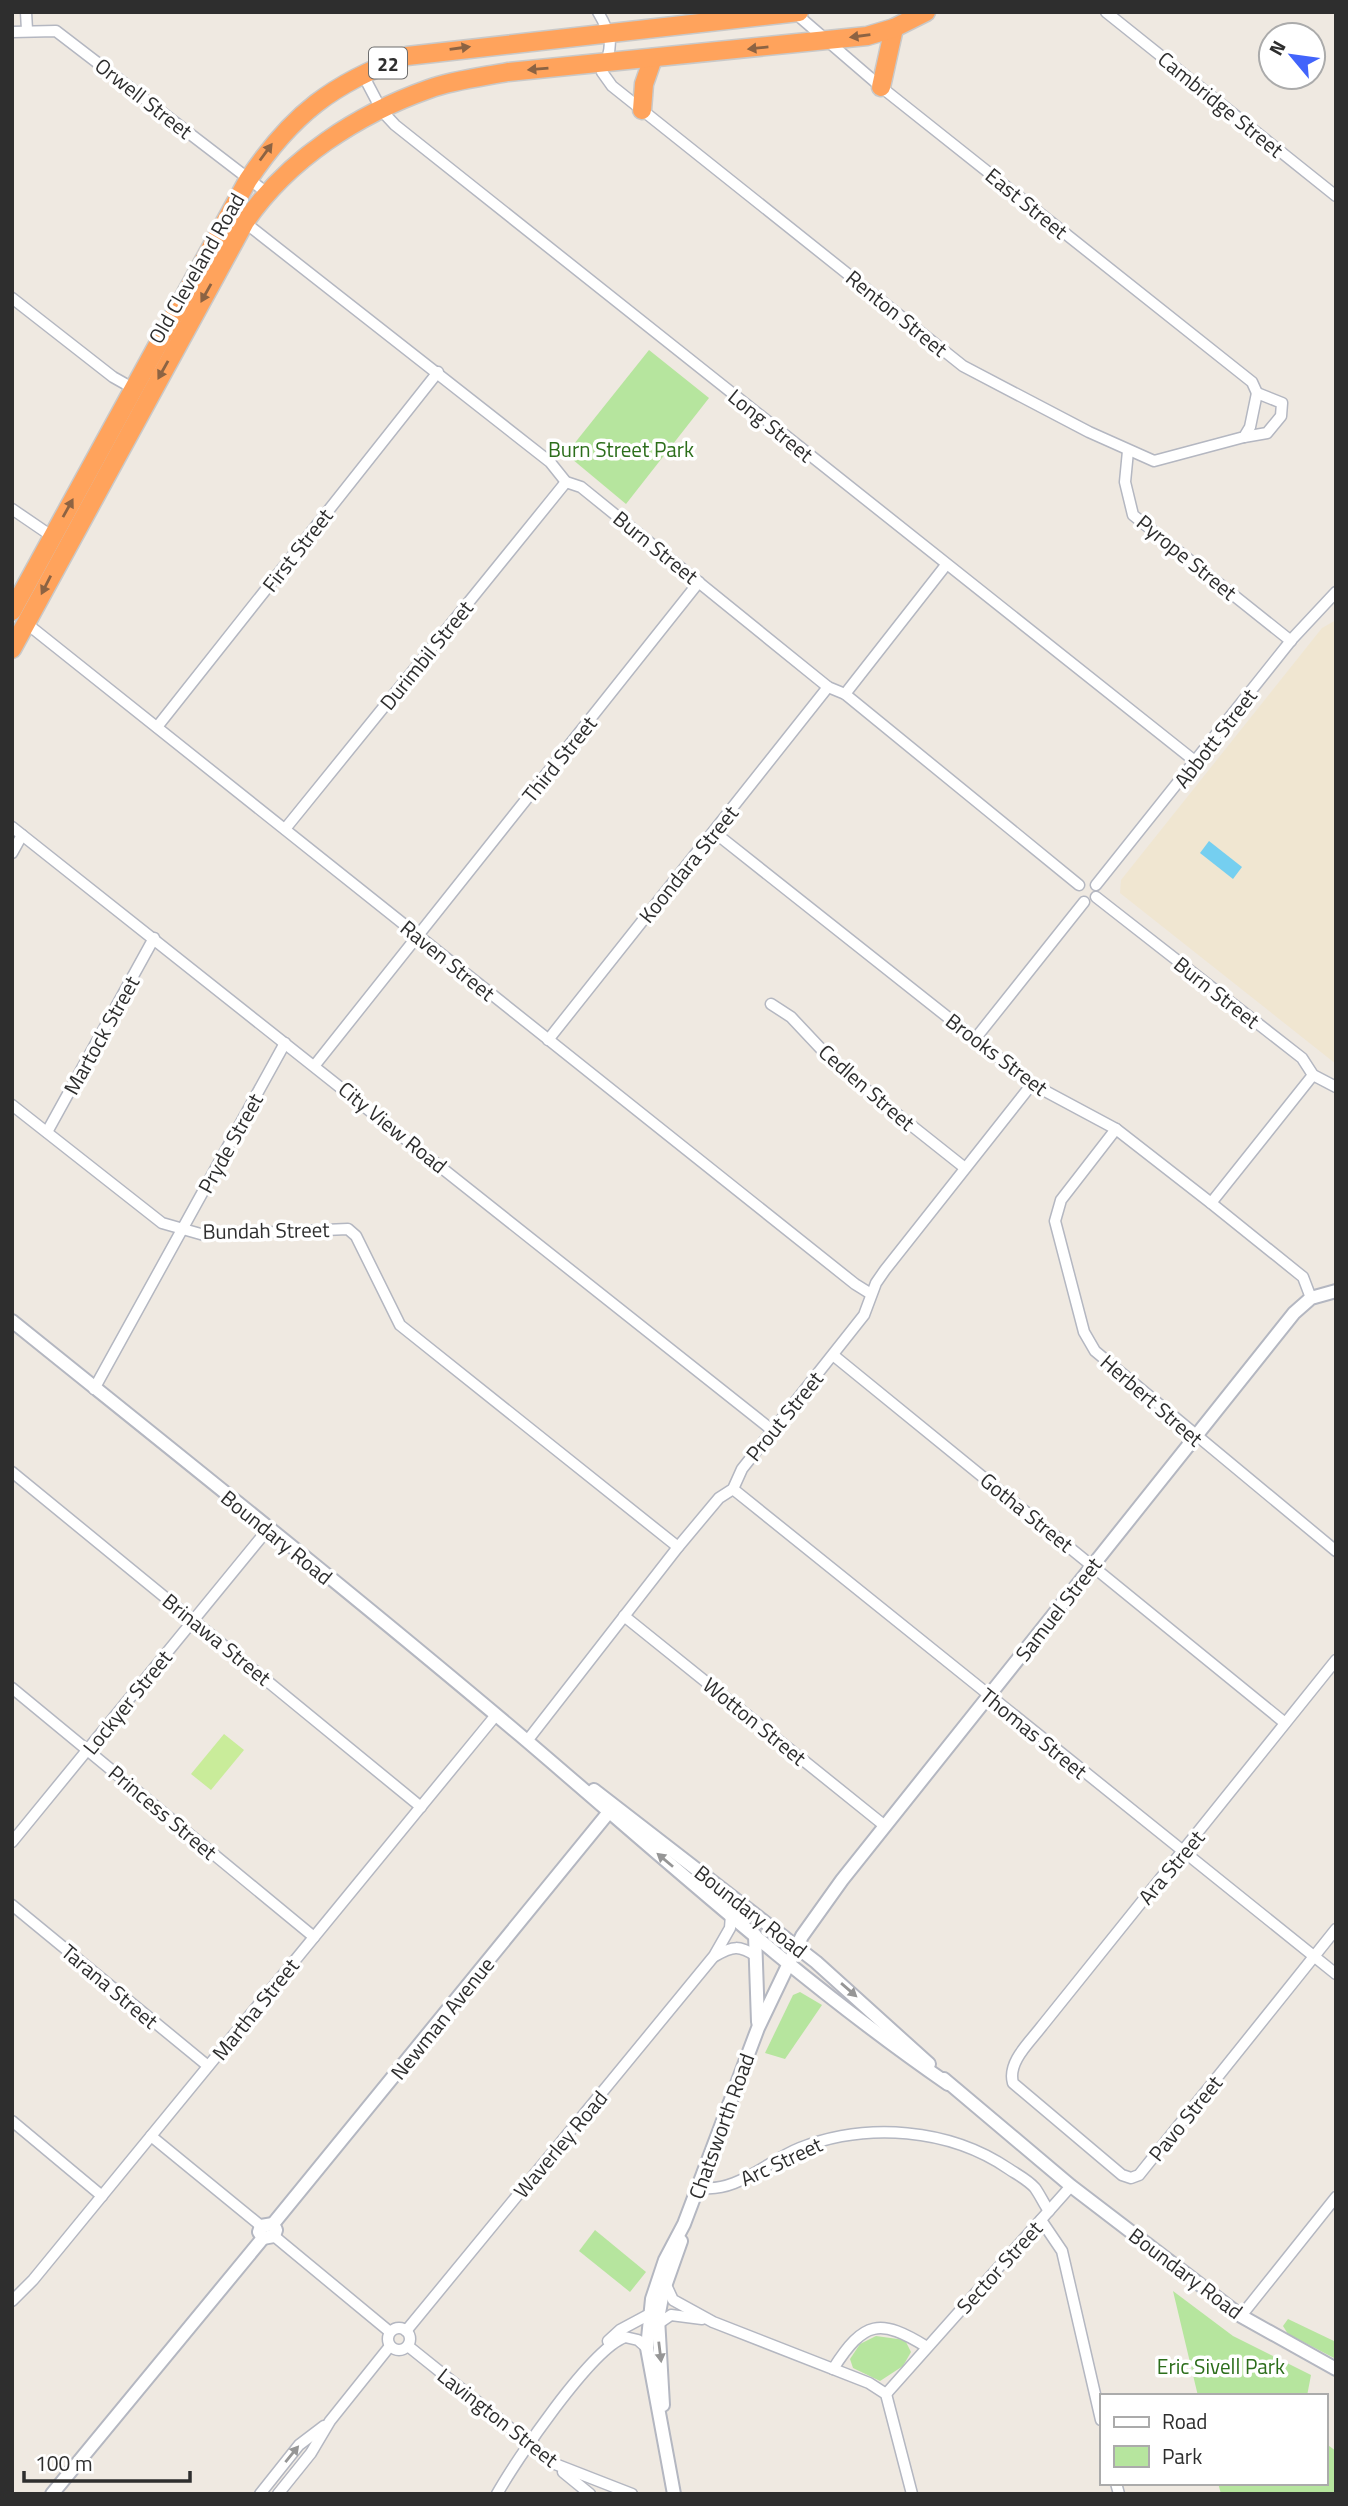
<svg xmlns="http://www.w3.org/2000/svg" width="1348" height="2506" viewBox="0 0 1348 2506" font-family="'Titillium Web',sans-serif">
<style>
.education{fill:#f0e6d1}
.green{fill:#b6e59e}
.pitch{fill:#c9ec9a}
.water{fill:#75cff0}
.lines{fill:none;stroke-linecap:round;stroke-linejoin:round}
.street-casing{stroke:#b4b7c1;stroke-width:13}
.secondary-casing{stroke:#b4b7c1;stroke-width:16}
.highway-casing{stroke:#c9c9c9;stroke-width:21}
.street{stroke:#fff;stroke-width:10}
.secondary{stroke:#fff;stroke-width:12}
.highway{stroke:#ffa35c;stroke-width:18}
.oneway{fill:#8c6343}
.oneway2{fill:#969696}
.labels{text-anchor:middle;dominant-baseline:central;stroke-width:7;stroke-linejoin:round;paint-order:stroke}
.shield{fill:#fff;stroke:#6d6d6d;stroke-width:2}
.shield-label{font-size:19px;font-weight:bold;fill:#2e2e2e}
.street-label{font-size:21px;fill:#2e2e2e;stroke:#fff}
.park-label{font-size:21px;fill:#2c6e1b;stroke:#fff}
</style>
<rect width="100%" height="100%" fill="#efe9e1"/>
<path class="education" d="M1336,620V1064L1120,893L1121,880L1322,628Z"/>
<g class="green">
<path d="M649,350L709,398L626,504L566,454Z"/>
<path d="M800,1992L822,2005L785,2059L765,2053L793,1995Z"/>
<path d="M595,2230L646,2272L630,2292L579,2251Z"/>
<path d="M1173,2291L1233,2336L1311,2375L1307,2396H1198Z"/>
<path d="M1288,2319L1336,2342V2359L1288,2334L1283,2326Z"/>
<path d="M876,2336L905,2340L911,2352L903,2366L880,2381L853,2368L850,2359L860,2344Z"/>
<path d="M1325,2443L1336,2451V2494H1221L1218,2483H1325Z"/>
</g>
<path class="pitch" d="M224,1734L244,1750L211,1790L191,1774Z"/>
<path class="water" d="M1209,841L1242,867L1233,879L1200,853Z"/>
<g class="lines">
<g class="street-casing">
<g id="street">
<path d="M26,12L27,30"/>
<path d="M598,12C613,37 613,48 602,72L612,86L963,366L1089,432L1154,461L1244,437L1250,427L1257,393"/>
<path d="M1106,12L1336,196"/>
<path d="M795,13L881,87L1252,382L1257,393"/>
<path d="M12,32L56,31L267,193"/>
<path d="M362,73L382,111L395,125L1196,762"/>
<path d="M243,221L550,462L566,482L581,487L828,687L845,694L1079,885"/>
<path d="M12,298L113,377L136,390"/>
<path d="M1244,437L1267,433L1281,416L1282,403L1257,393"/>
<path d="M1128,451L1125,482L1133,515L1291,641"/>
<path d="M12,509L53,537"/>
<path d="M26,623L855,1284L871,1294"/>
<path d="M845,694L946,565"/>
<path d="M157,727L438,372"/>
<path d="M12,827L772,1430"/>
<path d="M285,829L566,482"/>
<path d="M714,832L1032,1084L1116,1129L1211,1203L1303,1277L1311,1298"/>
<path d="M12,853L22,835"/>
<path d="M1096,885L1293,638L1336,592"/>
<path d="M1096,897L1302,1058L1313,1075L1336,1087"/>
<path d="M771,1004L791,1017L839,1068L965,1168"/>
<path d="M975,1039L1084,902"/>
<path d="M548,1040L828,687"/>
<path d="M315,1065L699,582"/>
<path d="M12,1105L162,1223L204,1235L348,1229L356,1236L400,1325L678,1547"/>
<path d="M1116,1129L1061,1200L1055,1221L1084,1332L1095,1351L1336,1551"/>
<path d="M47,1132L154,938"/>
<path d="M1211,1203L1313,1075"/>
<path d="M833,1355L1285,1723"/>
<path d="M94,1389L285,1043"/>
<path d="M12,1472L421,1807"/>
<path d="M733,1489L1336,1974"/>
<path d="M624,1616L885,1826"/>
<path d="M1336,1660L1042,2026C1030,2042 1007,2062 1013,2083L1122,2175L1131,2178L1139,2175L1336,1929"/>
<path d="M12,1688L314,1937"/>
<path d="M527,1741L678,1547L719,1498L733,1489L742,1469L864,1315L876,1283L885,1270L1032,1084"/>
<path d="M12,1842L268,1529"/>
<path d="M12,1905L208,2066"/>
<path d="M715,1956C733,1946 739,1945 756,1956"/>
<path d="M12,2121L102,2196"/>
<path d="M151,2136L261,2226"/>
<path d="M698,2187C735,2195 767,2161 800,2148C867,2122 949,2128 1009,2169C1018,2175 1028,2180 1035,2188C1040,2195 1044,2204 1049,2211"/>
<path d="M1041,2220L1062,2251L1101,2420"/>
<path d="M274,2236L390,2332"/>
<path d="M666,2285L673,2300L713,2322L869,2383L886,2394L912,2494"/>
<path d="M12,2301L33,2280L496,1715"/>
<path d="M1241,2316L1336,2197"/>
<path d="M658,2324L671,2315L702,2319"/>
<circle cx="399" cy="2339" r="11"/>
<path d="M406,2331L714,1956L730,1928L731,1915"/>
<path d="M608,2341L620,2330L648,2315"/>
<path d="M408,2346L555,2464L632,2494"/>
<path d="M833,2369C864,2320 880,2318 927,2347"/>
<path d="M886,2394L1071,2186"/>
<path d="M563,2472L590,2494"/>
<path d="M1116,2483L1119,2494"/>
<path d="M260,2494L299,2445L324,2426"/>
<path d="M278,2494L311,2453L330,2421L390,2346"/>
<path d="M497,2494C516,2460 591,2349 625,2337L638,2340L647,2348"/>
</g>
</g>
<g class="secondary-casing">
<g id="secondary">
<path d="M12,1321C182,1458 353,1594 520,1735C660,1854 796,1979 948,2084"/>
<path d="M594,1790L816,1962L929,2064"/>
<path d="M755,1935L758,2022"/>
<path d="M944,2079L1071,2186L1241,2316L1336,2369"/>
<path d="M273,2224L609,1812"/>
<path d="M263,2238L259,2232L261,2226L273,2224"/>
<path d="M263,2238L274,2236L276,2230L273,2224"/>
<path d="M663,2405L658,2318L663,2292L681,2241"/>
<path d="M52,2494L263,2238"/>
<path d="M674,2494L647,2348L652,2299L665,2260L684,2224L758,2028L802,1936L842,1880L1294,1313L1311,1298L1336,1291"/>
</g>
</g>
<g class="highway-casing">
<g id="highway">
<path d="M881,87L894,28"/>
<path d="M642,110L644,84L653,58"/>
<path d="M12,611L248,180C292,114 333,83 407,56L799,12"/>
<path d="M12,649L245,222C288,159 358,114 429,89C454,80 482,77 508,72L867,36L894,28L926,12"/>
</g>
</g>
<use href="#street" class="street"/>
<use href="#secondary" class="secondary"/>
<use href="#highway" class="highway"/>
</g>
<defs><path id="oneway-solid" d="M-6-.8H1V-3.2L6.5 0L1 3.2V.8H-6Z" transform="scale(1.75)"/></defs>
<g class="oneway">
<use href="#oneway-solid" transform="translate(860 36) rotate(172)"/>
<use href="#oneway-solid" transform="translate(460 48) rotate(-8)"/>
<use href="#oneway-solid" transform="translate(758 48) rotate(174)"/>
<use href="#oneway-solid" transform="translate(538 69) rotate(175)"/>
<use href="#oneway-solid" transform="translate(266 152) rotate(-54)"/>
<use href="#oneway-solid" transform="translate(206 293) rotate(119)"/>
<use href="#oneway-solid" transform="translate(163 370) rotate(119)"/>
<use href="#oneway-solid" transform="translate(68 508) rotate(-61)"/>
<use href="#oneway-solid" transform="translate(46 585) rotate(117)"/>
</g>
<g class="oneway2">
<use href="#oneway-solid" transform="translate(665 1860) rotate(-140)"/>
<use href="#oneway-solid" transform="translate(849 1990) rotate(41)"/>
<use href="#oneway-solid" transform="translate(660 2352) rotate(83)"/>
<use href="#oneway-solid" transform="translate(292 2454) rotate(-51)"/>
</g>
<g class="labels">
<rect class="shield" x="369" y="47.5" width="38" height="31" rx="5"/>
<g class="shield-label">
<text x="388" y="63">22</text>
</g>
<g class="street-label">
<text transform="translate(144 98) rotate(38)">Orwell Street</text>
<text transform="translate(1221 104) rotate(39)">Cambridge Street</text>
<text transform="translate(1027 203) rotate(39)">East Street</text>
<text transform="translate(196 268) rotate(-60)">Old Cleveland Road</text>
<text transform="translate(897 313) rotate(39)">Renton Street</text>
<text transform="translate(771 425) rotate(39)">Long Street</text>
<text transform="translate(656 547) rotate(39)">Burn Street</text>
<text transform="translate(297 550) rotate(-52)">First Street</text>
<text transform="translate(1187 557) rotate(39)">Pyrope Street</text>
<text transform="translate(426 655) rotate(-51)">Durimbil Street</text>
<text transform="translate(1215 738) rotate(-52)">Abbott Street</text>
<text transform="translate(559 759) rotate(-51)">Third Street</text>
<text transform="translate(688 864) rotate(-51)">Koondara Street</text>
<text transform="translate(448 960) rotate(39)">Raven Street</text>
<text transform="translate(1217 992) rotate(38)">Burn Street</text>
<text transform="translate(101 1035) rotate(-61)">Martock Street</text>
<text transform="translate(997 1054) rotate(37)">Brooks Street</text>
<text transform="translate(867 1087) rotate(41)">Cedlen Street</text>
<text transform="translate(393 1127) rotate(39)">City View Road</text>
<text transform="translate(230 1143) rotate(-61)">Pryde Street</text>
<text transform="translate(266 1230) rotate(-1)">Bundah Street</text>
<text transform="translate(1152 1400) rotate(41)">Herbert Street</text>
<text transform="translate(784 1416) rotate(-51)">Prout Street</text>
<text transform="translate(1027 1512) rotate(39)">Gotha Street</text>
<text transform="translate(277 1537) rotate(39)">Boundary Road</text>
<text transform="translate(1058 1609) rotate(-52)">Samuel Street</text>
<text transform="translate(217 1639) rotate(39)">Brinawa Street</text>
<text transform="translate(127 1702) rotate(-51)">Lockyer Street</text>
<text transform="translate(755 1721) rotate(39)">Wotton Street</text>
<text transform="translate(1034 1733) rotate(39)">Thomas Street</text>
<text transform="translate(163 1812) rotate(40)">Princess Street</text>
<text transform="translate(1171 1867) rotate(-50)">Ara Street</text>
<text transform="translate(751 1911) rotate(38)">Boundary Road</text>
<text transform="translate(110 1986) rotate(40)">Tarana Street</text>
<text transform="translate(255 2009) rotate(-51)">Martha Street</text>
<text transform="translate(442 2018) rotate(-51)">Newman Avenue</text>
<text transform="translate(1185 2118) rotate(-51)">Pavo Street</text>
<text transform="translate(721 2126) rotate(-70)">Chatsworth Road</text>
<text transform="translate(560 2144) rotate(-50)">Waverley Road</text>
<text transform="translate(781 2161) rotate(-25)">Arc Street</text>
<text transform="translate(999 2267) rotate(-48)">Sector Street</text>
<text transform="translate(1186 2273) rotate(37)">Boundary Road</text>
<text transform="translate(498 2417) rotate(38)">Lavington Street</text>
</g>
<g class="park-label">
<text x="621" y="449">Burn Street Park</text>
<text x="1221" y="2366">Eric Sivell Park</text>
</g>
</g>
<rect width="1348" height="2506" fill="none" stroke="#2e2e2e" stroke-width="28"/>
<rect x="1100" y="2394" width="228" height="91" fill="#ffffff" stroke="#ababab" stroke-width="2"/>
<rect x="1114" y="2417" width="35" height="10" fill="#ffffff" stroke="#ababab" stroke-width="2"/>
<text x="1162" y="2429" font-size="21" fill="#2e2e2e">Road</text>
<rect x="1114" y="2446" width="35" height="21" fill="#b6e59e" stroke="#ababab" stroke-width="2"/>
<text x="1162" y="2464" font-size="21" fill="#2e2e2e">Park</text>
<g transform="translate(1292 56) rotate(299)"><circle r="33" fill="#ffffff" stroke="#ababab" stroke-width="2"/>
<path d="M0-5L12 26L0 18L-12 26Z" fill="#4264fb"/>
<text y="-10" font-size="19" font-weight="bold" text-anchor="middle" fill="#2e2e2e">N</text>
</g>
<path d="M24 2471v10h166v-10" fill="none" stroke="#2e2e2e" stroke-width="3.5"/>
<text x="35" y="2471" font-size="21" fill="#2e2e2e" stroke="#ffffff" stroke-width="5" paint-order="stroke">100 m</text>
</svg>
